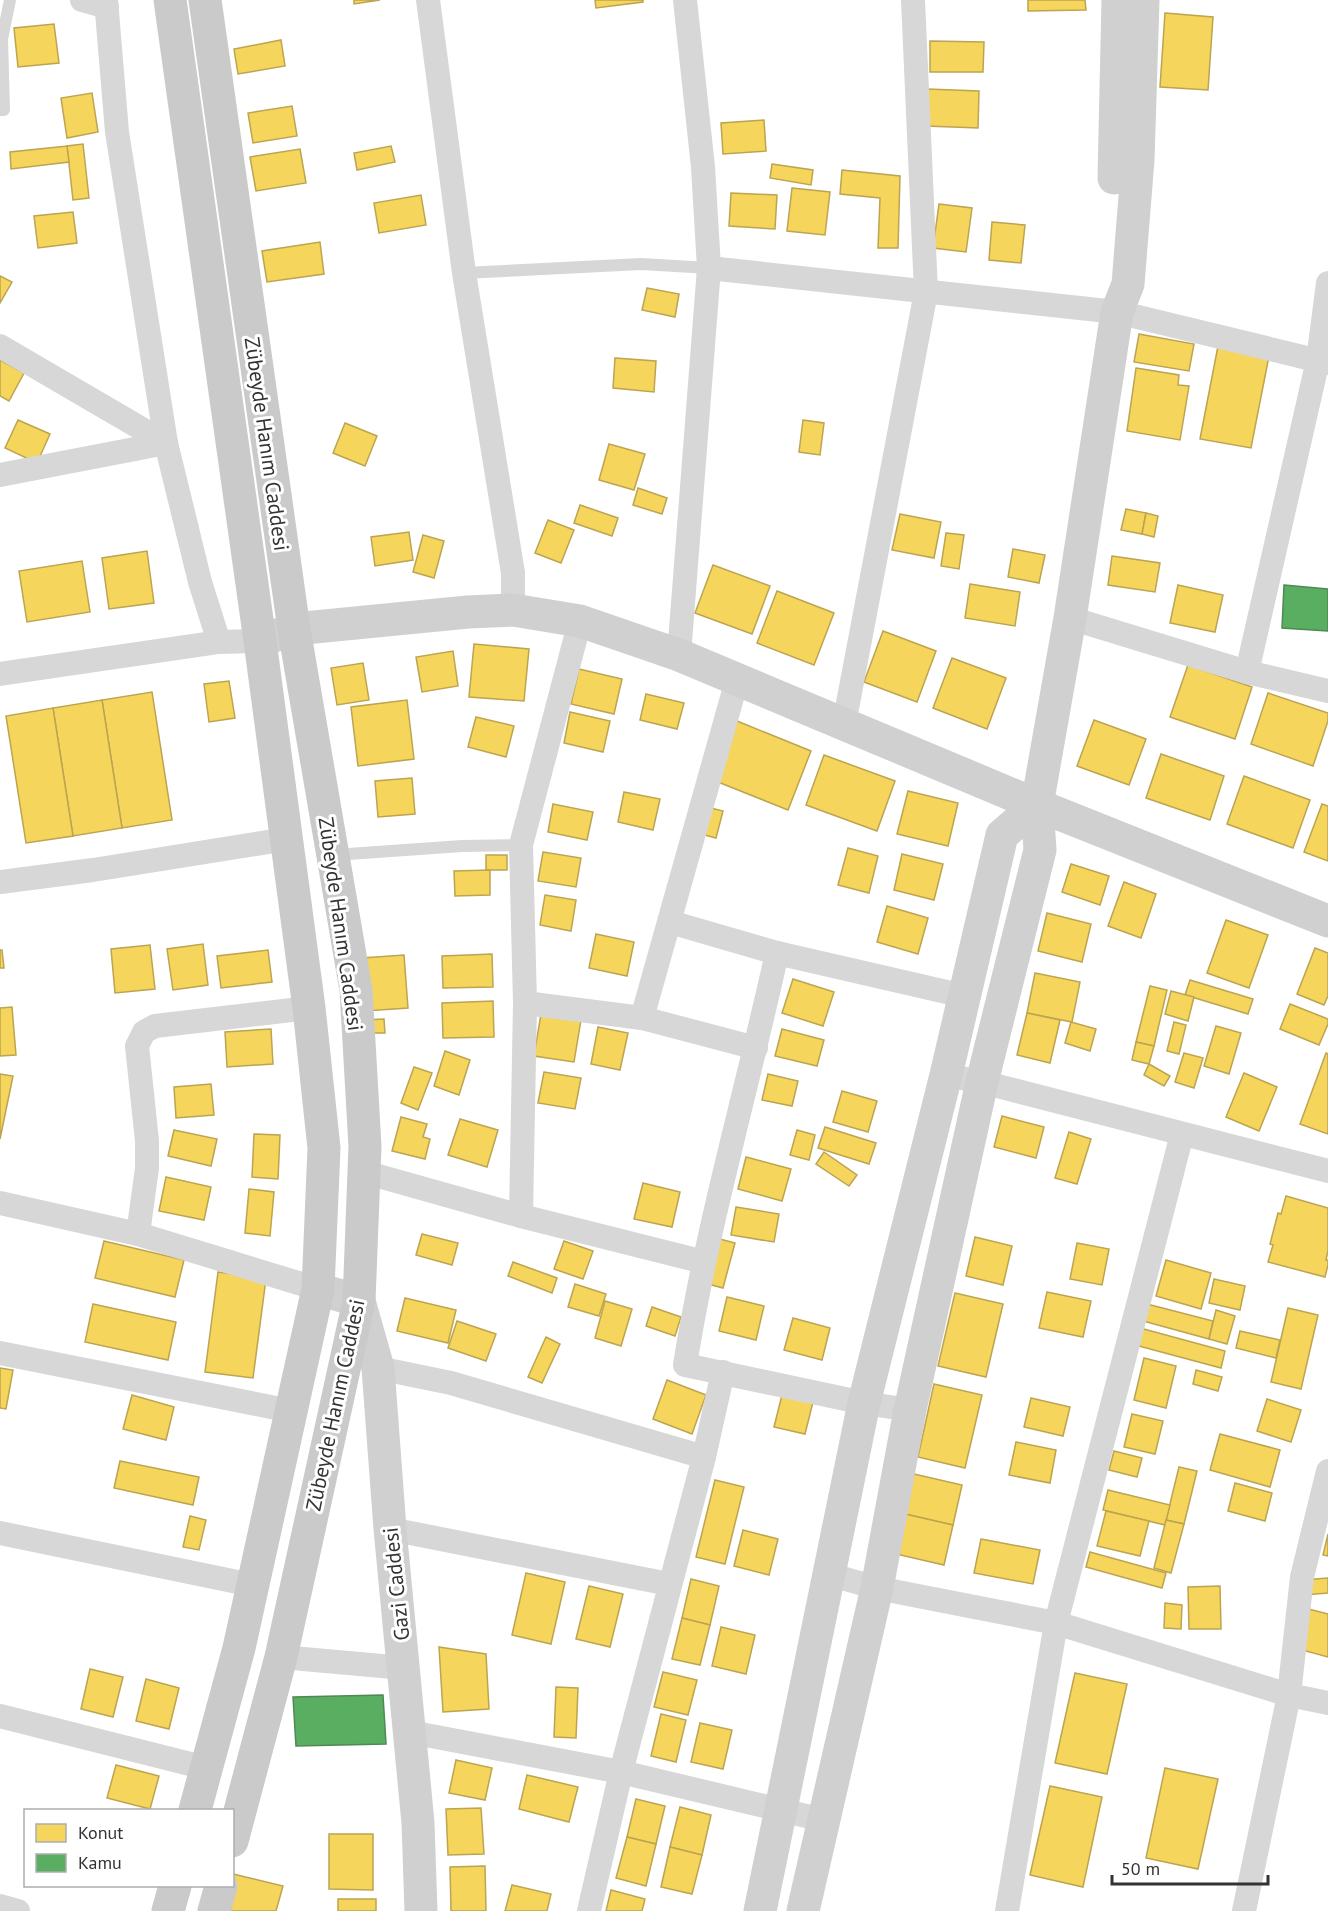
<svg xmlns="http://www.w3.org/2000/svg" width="1328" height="1911" viewBox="0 0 1328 1911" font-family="'PT Sans',sans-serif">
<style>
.homes{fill:#f6d55c;stroke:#bca450;stroke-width:1.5}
.public{fill:#5aae61;stroke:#4e8953;stroke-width:1.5}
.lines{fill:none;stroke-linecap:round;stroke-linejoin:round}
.lane{stroke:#d7d7d7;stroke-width:12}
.street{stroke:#d7d7d7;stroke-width:24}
.secondary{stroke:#d0d0d0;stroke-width:33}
.primary{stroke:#cacaca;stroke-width:33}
.labels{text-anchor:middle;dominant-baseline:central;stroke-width:6;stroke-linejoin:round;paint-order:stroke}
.street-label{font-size:21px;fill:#333;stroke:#fff}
</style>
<rect width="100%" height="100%" fill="#fff"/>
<g class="homes">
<path d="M354,0H380L354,4Z"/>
<path d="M595,0H643V2L596,8Z"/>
<path d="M1028,0H1085L1086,10L1028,11Z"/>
<path d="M1165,13L1213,17L1208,90L1160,87Z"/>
<path d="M54,24L59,63L18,67L14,28Z"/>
<path d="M281,40L285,66L238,74L234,49Z"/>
<path d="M930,41L984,42L983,72H930Z"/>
<path d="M927,89L979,91L978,128L926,126Z"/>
<path d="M92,93L98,132L67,138L61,98Z"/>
<path d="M292,106L297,136L253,143L248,113Z"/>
<path d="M764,120L766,151L723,154L721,123Z"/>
<path d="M83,144L89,198L73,200L67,146Z"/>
<path d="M67,146L69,162L11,169L10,152Z"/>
<path d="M391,146L395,162L357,170L354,153Z"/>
<path d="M300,149L306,183L256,191L250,157Z"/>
<path d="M772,164L813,170L811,185L770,178Z"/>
<path d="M842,170L900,176L898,248H878L880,198L840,194Z"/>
<path d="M792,188L830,192L825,235L787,231Z"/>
<path d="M731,193L777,195L775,229L729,226Z"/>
<path d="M421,195L426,225L379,233L374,203Z"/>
<path d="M939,204L972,208L966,252L933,248Z"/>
<path d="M73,212L77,243L38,248L34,216Z"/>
<path d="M992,222L1025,225L1021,263L989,260Z"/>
<path d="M320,242L324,274L267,282L262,251Z"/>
<path d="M0,276L12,282L0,303Z"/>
<path d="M647,288L679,294L675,317L642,310Z"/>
<path d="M1139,334L1194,344L1189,371L1134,362Z"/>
<path d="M1218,346L1269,356L1251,448L1200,439Z"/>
<path d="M615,358L656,361L654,392L613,388Z"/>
<path d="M0,360L24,373L9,401L0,396Z"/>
<path d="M1136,368L1179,375L1178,385L1189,386L1180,440L1127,431Z"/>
<path d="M18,420L50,434L37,463L5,448Z"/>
<path d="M803,420L824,423L820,455L799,452Z"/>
<path d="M345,423L377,436L365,466L333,453Z"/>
<path d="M609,444L645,454L634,490L599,480Z"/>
<path d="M638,488L667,498L662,514L633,505Z"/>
<path d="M580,505L618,518L612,536L574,523Z"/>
<path d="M1126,509L1146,513L1142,534L1121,530Z"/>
<path d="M1146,513L1158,516L1154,537L1142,534Z"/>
<path d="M900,514L941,522L934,558L892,550Z"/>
<path d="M548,520L574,530L561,563L535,553Z"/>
<path d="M409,532L413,560L375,566L371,537Z"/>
<path d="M946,533L964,535L959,569L941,566Z"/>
<path d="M423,535L444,541L434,578L413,572Z"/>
<path d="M1013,549L1045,555L1039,583L1008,577Z"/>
<path d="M147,551L154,603L109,609L102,558Z"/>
<path d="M1112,556L1160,563L1155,592L1108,585Z"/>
<path d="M82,561L90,612L27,622L19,571Z"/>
<path d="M713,565L770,586L752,634L695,613Z"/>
<path d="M970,584L1020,592L1015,626L965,618Z"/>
<path d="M1178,585L1223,595L1215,632L1170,623Z"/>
<path d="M777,591L834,613L814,665L757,643Z"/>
<path d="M883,631L936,651L917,702L864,682Z"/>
<path d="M474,644L529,649L524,701L469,697Z"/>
<path d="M453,651L458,686L422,692L416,657Z"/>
<path d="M952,658L1006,678L987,729L933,708Z"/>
<path d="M363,663L369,700L337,705L331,668Z"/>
<path d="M1188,665L1252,687L1235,739L1170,717Z"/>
<path d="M579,669L622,679L614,714L571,704Z"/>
<path d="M229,681L235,718L209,722L204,684Z"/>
<path d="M152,692L172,820L122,828L102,700Z"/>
<path d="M1268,693L1328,713V721L1313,766L1251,744Z"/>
<path d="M646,694L684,703L677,729L640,720Z"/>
<path d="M102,700L122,828L73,836L53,708Z"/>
<path d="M407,700L414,759L358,766L351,707Z"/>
<path d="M53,708L73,836L26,843L6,716Z"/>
<path d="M570,712L610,721L603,752L564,743Z"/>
<path d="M476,717L514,726L506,757L468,747Z"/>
<path d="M1094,720L1146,739L1129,785L1077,766Z"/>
<path d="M737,721L811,751L788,810L713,780Z"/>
<path d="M1161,754L1224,776L1210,820L1146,798Z"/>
<path d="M824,755L895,781L877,831L806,805Z"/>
<path d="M1244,776L1310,800L1293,848L1227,824Z"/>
<path d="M412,778L415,814L378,817L375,781Z"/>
<path d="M908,791L958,803L948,846L897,834Z"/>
<path d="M624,792L660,799L653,830L618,822Z"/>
<path d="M553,804L593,812L587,840L548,832Z"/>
<path d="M1322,804L1328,806V861L1304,852Z"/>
<path d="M707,807L723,811L716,838L701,834Z"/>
<path d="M848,848L878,856L869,893L838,885Z"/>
<path d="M543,852L581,858L576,887L538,881Z"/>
<path d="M902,854L943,864L934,900L894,890Z"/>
<rect x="486" y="855" width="21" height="15"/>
<path d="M1071,864L1109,876L1100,905L1062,892Z"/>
<path d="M490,870V895L455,896L454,871Z"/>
<path d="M1124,882L1156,894L1141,938L1108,926Z"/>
<path d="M545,895L576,900L571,931L540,925Z"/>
<path d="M887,906L928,918L918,954L877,942Z"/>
<path d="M1047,913L1091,924L1082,962L1038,951Z"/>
<path d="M1226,920L1268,935L1249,988L1207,973Z"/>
<path d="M596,934L634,942L627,976L589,968Z"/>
<path d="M203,944L208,985L173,990L167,949Z"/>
<path d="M150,945L155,989L115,993L111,949Z"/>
<path d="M1315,948L1328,953V996L1324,1005L1297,994Z"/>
<path d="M0,950H2L4,968H0Z"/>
<path d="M268,950L272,982L221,988L217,956Z"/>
<path d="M492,954L493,987L443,988L442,956Z"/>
<path d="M404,955L408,1008L365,1011L362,958Z"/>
<path d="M1035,973L1080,982L1072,1022L1027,1013Z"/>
<path d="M793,979L834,992L823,1026L782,1013Z"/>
<path d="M1190,980L1253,999L1248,1014L1185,995Z"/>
<path d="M1150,986L1167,990L1154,1046L1136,1042Z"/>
<path d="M1171,991L1194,997L1188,1021L1165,1014Z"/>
<path d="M493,1001L494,1037L443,1038L442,1003Z"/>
<path d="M1290,1004L1328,1019V1024L1319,1045L1280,1029Z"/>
<path d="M12,1007L16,1055L0,1056V1008Z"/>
<path d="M1027,1013L1060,1020L1050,1063L1017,1055Z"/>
<path d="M541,1014L581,1020L574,1062L534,1056Z"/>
<path d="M384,1019L385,1033H364V1020Z"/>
<path d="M1071,1022L1096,1029L1090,1051L1065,1043Z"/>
<path d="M1174,1022L1186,1025L1179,1054L1167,1051Z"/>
<path d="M1216,1026L1241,1033L1229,1074L1204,1066Z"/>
<path d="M598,1027L628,1033L620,1070L591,1064Z"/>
<path d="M271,1029L273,1064L227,1067L225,1032Z"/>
<path d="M782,1029L824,1040L817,1066L775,1056Z"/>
<path d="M1136,1042L1154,1046L1149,1064L1132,1060Z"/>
<path d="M445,1051L470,1060L459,1095L434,1086Z"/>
<path d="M1184,1053L1203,1058L1194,1088L1175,1082Z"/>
<path d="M1326,1053L1328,1054V1134L1300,1124Z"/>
<path d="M1149,1064L1170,1076L1164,1086L1144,1075Z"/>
<path d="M414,1067L432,1073L418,1110L401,1103Z"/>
<path d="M544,1072L581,1078L575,1109L538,1103Z"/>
<path d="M1244,1073L1277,1087L1259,1131L1226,1117Z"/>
<path d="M0,1074L13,1076L0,1139Z"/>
<path d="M768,1074L798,1081L792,1106L762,1100Z"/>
<path d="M211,1084L214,1115L176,1118L174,1087Z"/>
<path d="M842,1091L877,1101L868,1132L833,1122Z"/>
<path d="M1002,1116L1044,1127L1036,1158L994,1147Z"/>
<path d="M401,1117L427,1124L423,1137L430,1139L425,1159L392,1151Z"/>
<path d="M460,1119L498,1130L487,1167L448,1155Z"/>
<path d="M825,1127L876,1143L869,1164L818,1148Z"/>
<path d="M174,1130L217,1139L211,1166L168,1156Z"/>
<path d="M797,1130L815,1135L809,1160L790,1155Z"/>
<path d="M1069,1132L1091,1139L1077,1184L1055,1178Z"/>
<path d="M254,1134L280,1135L278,1179L252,1177Z"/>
<path d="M824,1152L857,1175L849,1186L816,1164Z"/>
<path d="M746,1157L791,1169L782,1201L738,1189Z"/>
<path d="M166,1177L211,1187L204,1220L159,1211Z"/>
<path d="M643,1183L680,1192L672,1227L634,1219Z"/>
<path d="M249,1189L274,1192L270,1236L245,1233Z"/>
<path d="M1286,1196L1328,1208V1251L1326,1260H1328V1265L1325,1277L1268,1262L1273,1245L1270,1244L1278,1213L1281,1214Z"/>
<path d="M736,1207L779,1214L774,1242L731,1235Z"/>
<path d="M422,1234L458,1243L452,1265L416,1255Z"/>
<path d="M975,1237L1012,1246L1003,1285L966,1276Z"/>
<path d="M716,1238L735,1243L723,1288L704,1283Z"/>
<path d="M104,1241L184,1260L175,1297L95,1278Z"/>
<path d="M564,1241L593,1251L583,1279L554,1269Z"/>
<path d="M1077,1243L1109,1249L1102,1285L1070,1279Z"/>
<path d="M1166,1260L1211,1273L1201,1309L1156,1296Z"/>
<path d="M513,1262L557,1278L552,1293L508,1276Z"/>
<path d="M218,1272L266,1279L253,1378L205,1372Z"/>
<path d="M1214,1279L1245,1286L1240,1310L1209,1303Z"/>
<path d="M575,1284L606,1294L599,1316L568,1307Z"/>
<path d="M1047,1292L1091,1301L1083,1337L1039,1328Z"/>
<path d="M955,1293L1003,1304L986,1377L938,1366Z"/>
<path d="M727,1297L764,1306L756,1340L719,1331Z"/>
<path d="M405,1298L456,1310L448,1343L397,1331Z"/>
<path d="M605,1301L632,1309L621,1346L595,1338Z"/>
<path d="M93,1304L176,1322L168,1360L85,1342Z"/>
<path d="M1147,1304L1213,1321L1209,1339L1143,1321Z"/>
<path d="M652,1307L681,1317L675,1336L646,1326Z"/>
<path d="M1288,1308L1318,1315L1301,1389L1271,1382Z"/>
<path d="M1216,1310L1235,1316L1227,1344L1209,1339Z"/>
<path d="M793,1318L830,1328L822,1360L784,1350Z"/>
<path d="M457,1321L496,1334L486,1361L448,1348Z"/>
<path d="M1140,1328L1225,1351L1221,1368L1135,1345Z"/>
<path d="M1240,1331L1280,1340L1276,1358L1236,1348Z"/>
<path d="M546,1337L560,1344L542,1383L528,1377Z"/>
<path d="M1144,1358L1176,1366L1166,1408L1134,1400Z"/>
<path d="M0,1368L13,1370L6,1409L0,1408Z"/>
<path d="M1196,1370L1222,1377L1218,1391L1193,1384Z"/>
<path d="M667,1380L706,1395L692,1434L653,1419Z"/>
<path d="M934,1384L982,1395L965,1468L918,1457Z"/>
<path d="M132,1395L174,1407L166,1440L123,1429Z"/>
<path d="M782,1395L813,1402L805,1434L774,1427Z"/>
<path d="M1031,1398L1070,1407L1063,1436L1024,1427Z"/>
<path d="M1267,1399L1301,1410L1291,1442L1257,1431Z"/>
<path d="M1132,1414L1163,1421L1155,1454L1124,1447Z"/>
<path d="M1220,1434L1280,1450L1270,1487L1210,1470Z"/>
<path d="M1016,1442L1056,1450L1050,1483L1009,1475Z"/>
<path d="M1114,1451L1142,1458L1137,1477L1109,1470Z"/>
<path d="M120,1461L199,1477L193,1505L114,1488Z"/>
<path d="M1179,1467L1197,1471L1184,1524L1166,1520Z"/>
<path d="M914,1474L962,1485L953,1525L905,1514Z"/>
<path d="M715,1480L744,1487L725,1564L696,1557Z"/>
<path d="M1235,1483L1272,1493L1265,1521L1228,1511Z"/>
<path d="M1108,1490L1170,1505L1165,1525L1103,1510Z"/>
<path d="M1106,1511L1149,1521L1140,1556L1097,1546Z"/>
<path d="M905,1514L953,1525L944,1565L896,1554Z"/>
<path d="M190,1516L206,1520L199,1550L183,1547Z"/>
<path d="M1166,1520L1184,1524L1171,1573L1154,1568Z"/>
<path d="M743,1530L778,1539L769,1575L734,1566Z"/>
<path d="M1328,1534V1556L1323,1555Z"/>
<path d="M981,1539L1040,1550L1033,1584L974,1573Z"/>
<path d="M1090,1552L1166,1573L1162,1588L1086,1567Z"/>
<path d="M526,1573L565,1582L551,1644L512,1635Z"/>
<path d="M1328,1578V1593L1304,1595L1303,1580Z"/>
<path d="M691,1579L719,1586L710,1625L682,1618Z"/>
<path d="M589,1586L623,1594L610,1647L576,1639Z"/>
<path d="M1220,1586L1221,1629H1189L1188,1587Z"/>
<path d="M1165,1603L1182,1605L1181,1629L1164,1628Z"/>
<path d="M1301,1607L1328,1614V1657L1291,1647Z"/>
<path d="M682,1618L710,1625L700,1665L672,1659Z"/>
<path d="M721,1627L755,1635L746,1674L712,1666Z"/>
<path d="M439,1647L486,1654L489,1709L443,1712Z"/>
<path d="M90,1669L123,1677L113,1717L81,1709Z"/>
<path d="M663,1672L697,1680L688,1715L654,1707Z"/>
<path d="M1075,1673L1127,1684L1107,1774L1055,1763Z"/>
<path d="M146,1679L179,1688L169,1729L136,1721Z"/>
<path d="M556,1687L578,1688L576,1738L554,1737Z"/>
<path d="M661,1714L686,1720L676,1762L651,1756Z"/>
<path d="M700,1723L732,1730L723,1769L691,1762Z"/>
<path d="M456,1760L492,1768L485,1800L449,1793Z"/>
<path d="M116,1765L159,1776L150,1809L107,1798Z"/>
<path d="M1165,1768L1218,1779L1198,1869L1146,1858Z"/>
<path d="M527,1775L578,1787L569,1822L519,1809Z"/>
<path d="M1050,1786L1102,1797L1083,1887L1030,1875Z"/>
<path d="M636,1799L665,1806L656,1844L627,1837Z"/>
<path d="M680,1807L711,1815L702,1855L670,1847Z"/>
<path d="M481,1808L484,1854L448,1855L446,1809Z"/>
<path d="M329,1834H373V1890L329,1889Z"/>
<path d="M627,1837L656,1844L646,1886L616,1878Z"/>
<path d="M670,1847L702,1855L692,1894L661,1887Z"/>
<path d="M485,1866L486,1911H451L450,1867Z"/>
<path d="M233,1874L283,1886L276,1911H223L232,1886Z"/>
<path d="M512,1885L551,1894L547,1911H505Z"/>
<path d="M611,1890L645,1899L642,1911H606Z"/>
<rect x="338" y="1899" width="38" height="12"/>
</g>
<g class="public">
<path d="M1284,585L1328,589V631L1282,628Z"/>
<path d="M383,1695L386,1744L296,1746L293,1697Z"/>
</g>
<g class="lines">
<g class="lane">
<path d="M0,110H4L2,39L10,0"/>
<path d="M464,273L641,264L709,268"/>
<path d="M334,855L462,846L521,845"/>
</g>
<g class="street">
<path d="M82,0L107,7"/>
<path d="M106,0L117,132L166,443L200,582L219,642"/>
<path d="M428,0L464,273L513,573V610"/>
<path d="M709,268L1117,312L1328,363"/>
<path d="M0,346L166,443"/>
<path d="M0,475L166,443"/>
<path d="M1070,618L1247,672L1328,691"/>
<path d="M679,655L709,268L703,167L685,0"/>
<path d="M1247,672L1318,360L1328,283"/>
<path d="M0,674L219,642L260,641"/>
<path d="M844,724L926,292L913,0"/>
<path d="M0,882L93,870L287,839"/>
<path d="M670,922L777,953L964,996"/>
<path d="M777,953C747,1090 707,1226 685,1365L864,1403L910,1410"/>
<path d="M525,1003L642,1018L756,1048"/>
<path d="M642,1018L737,680"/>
<path d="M946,1075L982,1082L1328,1171"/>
<path d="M364,1172L521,1216L704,1262"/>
<path d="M0,1203L138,1234L318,1289"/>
<path d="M521,1216L525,1003L521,845L580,621"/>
<path d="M138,1234L147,1168V1141L137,1046L144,1032L155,1026L309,1008"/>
<path d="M0,1353L291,1411"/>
<path d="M378,1368L451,1383L704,1457"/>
<path d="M390,1529L669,1584"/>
<path d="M0,1533L252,1585"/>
<path d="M828,1574L877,1588L1056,1623L1289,1695L1328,1703"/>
<path d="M281,1657L404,1668"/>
<path d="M0,1716L206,1768"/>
<path d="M410,1732L621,1772L823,1820"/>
<path d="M0,1906L18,1911"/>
<path d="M589,1911L621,1772L704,1457L723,1372"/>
<path d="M1007,1911L1056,1623L1182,1134"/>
<path d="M1244,1911L1289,1695L1302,1577L1328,1471"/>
</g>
<g class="secondary">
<path d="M1114,178L1118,0"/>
<path d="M260,641L294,629L468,612L513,610L580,621L679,655L1037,805L1328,921"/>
<path d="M1037,805L1070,618L1117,312L1128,284L1138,160L1143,0"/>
<path d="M318,1289L359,1301L378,1368L390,1529L418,1823L421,1911"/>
<path d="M760,1911L864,1403L946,1075L1002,835L1037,805L1040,850L982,1082L910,1410L877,1588L803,1911"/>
</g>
<g class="primary">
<path d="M170,0L260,641L309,1008L324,1148L318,1289L239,1648L195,1810"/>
<path d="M205,0L294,629L356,990L365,1146L359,1301L281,1657L232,1841"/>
<path d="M168,1911L175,1886"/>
<path d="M214,1911L221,1886"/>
</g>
</g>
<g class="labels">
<g class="street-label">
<text transform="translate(267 444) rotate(82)">Zübeyde Hanım Caddesi</text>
<text transform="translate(341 924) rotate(82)">Zübeyde Hanım Caddesi</text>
<text transform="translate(335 1405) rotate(-78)">Zübeyde Hanım Caddesi</text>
<text transform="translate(396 1584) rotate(-96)">Gazi Caddesi</text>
</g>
</g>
<rect x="24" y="1809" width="210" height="78" fill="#ffffff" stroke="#adadad" stroke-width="1.5"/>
<rect x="36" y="1824" width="30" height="18" fill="#f6d55c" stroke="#adadad" stroke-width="1.5"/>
<text x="78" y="1839" font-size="18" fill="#333333">Konut</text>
<rect x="36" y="1854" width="30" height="18" fill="#5aae61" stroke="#adadad" stroke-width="1.5"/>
<text x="78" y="1869" font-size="18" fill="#333333">Kamu</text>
<path d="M1112 1875v9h156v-9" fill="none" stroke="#333333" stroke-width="3"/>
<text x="1121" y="1875" font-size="18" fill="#333333" stroke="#ffffff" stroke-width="4.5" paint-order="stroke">50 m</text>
</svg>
